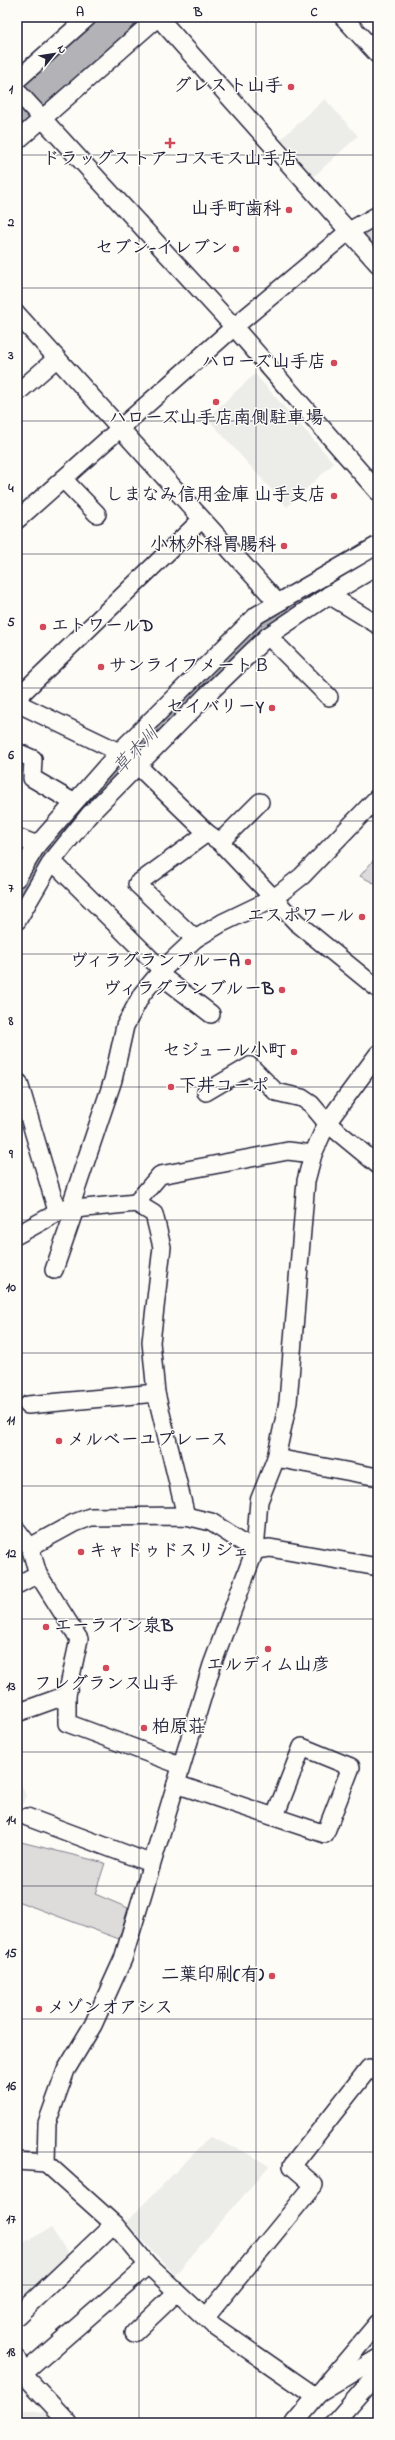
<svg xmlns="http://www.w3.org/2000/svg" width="395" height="2440" viewBox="0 0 395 2440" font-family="'Indie Flower','Klee One',sans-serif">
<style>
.built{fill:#ecece9}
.green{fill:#dddcdb;stroke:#807f8b}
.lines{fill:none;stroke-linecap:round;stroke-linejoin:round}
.river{stroke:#b2b2b7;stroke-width:31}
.minor-casing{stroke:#22223b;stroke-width:20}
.minor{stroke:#fdfcf7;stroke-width:17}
.grid{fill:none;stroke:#22223b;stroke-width:1;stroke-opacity:0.55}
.poi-dot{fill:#d1495b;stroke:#fdfcf7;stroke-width:1.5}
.labels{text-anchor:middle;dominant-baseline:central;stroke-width:3;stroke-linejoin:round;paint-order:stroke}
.poi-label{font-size:18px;font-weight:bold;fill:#22223b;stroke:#fdfcf7;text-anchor:end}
.water-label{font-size:19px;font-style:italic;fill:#545466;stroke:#fdfcf7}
.neatline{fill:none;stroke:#22223b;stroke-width:1.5}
.grid-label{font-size:13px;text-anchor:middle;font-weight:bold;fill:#22223b}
</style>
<rect width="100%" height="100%" fill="#fdfcf7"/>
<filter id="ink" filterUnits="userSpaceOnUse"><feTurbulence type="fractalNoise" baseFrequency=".025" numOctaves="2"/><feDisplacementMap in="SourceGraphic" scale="8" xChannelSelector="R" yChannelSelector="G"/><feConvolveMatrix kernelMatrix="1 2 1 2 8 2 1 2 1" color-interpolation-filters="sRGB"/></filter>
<g filter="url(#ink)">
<g class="built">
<path d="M325,99L358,136L312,178L279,141Z"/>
<path d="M255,374L334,463L287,507L207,418Z"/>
<path d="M17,1775L26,1796L17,1817Z"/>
<path d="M210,2137L249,2154L269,2166L175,2275L126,2222Z"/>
<path d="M51,2228L70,2256L17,2316V2246Z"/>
<path d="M17,2409L60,2414L67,2423H17Z"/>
</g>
<g class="green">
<path d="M378,222V252L365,238L368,227Z"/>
<path d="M378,855V878L374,883L360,876Z"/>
<path d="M17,1841L105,1863L95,1894L128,1908L119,1939L17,1901Z"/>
</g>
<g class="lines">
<g class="river">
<path d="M17,110L121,17"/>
<path d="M17,899C52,834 107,782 158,729C192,694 225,656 264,627C300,600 339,579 378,557"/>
</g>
<g class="minor-casing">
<g id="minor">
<path d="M158,17L378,264"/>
<path d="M343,17L378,55"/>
<path d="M17,80L88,17"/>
<path d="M17,91L234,327L378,492"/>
<path d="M17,141L158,17"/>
<path d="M17,314L277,602"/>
<path d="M17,393L57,358"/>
<path d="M63,479L97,514"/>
<path d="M17,520L234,327L349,231L378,215"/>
<path d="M329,595L378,625"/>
<path d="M268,636L329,697"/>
<path d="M17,698L201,520"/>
<path d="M17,703L119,752L138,766L207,833L220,842L296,922L378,989"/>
<path d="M17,752L33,759L32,778L73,802"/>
<path d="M17,837L37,845"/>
<path d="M220,842L260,802"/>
<path d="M52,861L162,970"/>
<path d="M17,878L37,845L119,752L257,615L378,545"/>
<path d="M17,921L52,861L89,815L207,695L268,636L329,595L378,566"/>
<path d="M195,939L137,884L207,833"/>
<path d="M159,974L211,1014"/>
<path d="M17,1082L19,1083L57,1211"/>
<path d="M206,1092L250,1066L276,1092L302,1098L311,1104L327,1123L378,1165"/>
<path d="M136,1203L160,1175L288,1151L313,1154"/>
<path d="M71,1205L113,1080L125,1026L142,994L162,970L195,939L222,923L274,898L302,876L378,797"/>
<path d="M17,1235L71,1205L75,1209L136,1203L154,1214L162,1247L151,1342L156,1393L186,1516"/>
<path d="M54,1270L75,1209"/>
<path d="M28,1405L156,1393"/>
<path d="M276,1458L288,1402L306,1181L313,1154L327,1123L378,1054"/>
<path d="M378,1477L276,1458L259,1501L255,1550L212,1665L123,1959L93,2025L66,2070L47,2123L46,2163L114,2224L148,2265L214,2326L315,2396L378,2358"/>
<path d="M17,1530L30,1547L38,1574L79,1639L67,1695V1723L180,1765"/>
<path d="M30,1547L74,1523L90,1517L186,1516L211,1522L255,1550L270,1548L378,1567"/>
<path d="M17,1585L38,1574"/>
<path d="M17,1713L67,1695"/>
<path d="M176,1784L325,1834L351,1767L302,1747L275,1816"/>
<path d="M27,1817L150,1863"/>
<path d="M17,2161L46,2163"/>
<path d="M17,2316L114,2224"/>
<path d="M206,2317L314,2185L292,2166L369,2068L378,2073"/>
<path d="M134,2333L177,2292"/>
<path d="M17,2359L23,2374L69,2423"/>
<path d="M23,2374L148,2265"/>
<path d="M294,2423L378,2323"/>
<path d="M334,2423L378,2373"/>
</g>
</g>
<use href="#minor" class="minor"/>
</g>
</g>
<path class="grid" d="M139,17V2423M256,17V2423M17,155H378M17,288H378M17,421H378M17,554H378M17,688H378M17,821H378M17,954H378M17,1087H378M17,1220H378M17,1353H378M17,1486H378M17,1619H378M17,1752H378M17,1886H378M17,2019H378M17,2152H378M17,2285H378"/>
<g class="poi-dot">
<circle cx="291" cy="87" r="4"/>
<path d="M168 137h4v4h4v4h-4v4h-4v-4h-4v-4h4z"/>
<circle cx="289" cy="210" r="4"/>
<circle cx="236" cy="249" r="4"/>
<circle cx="334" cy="363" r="4"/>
<circle cx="216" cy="402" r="4"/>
<circle cx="334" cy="496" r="4"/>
<circle cx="284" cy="546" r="4"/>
<circle cx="43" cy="627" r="4"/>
<circle cx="101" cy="667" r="4"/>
<circle cx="272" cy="708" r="4"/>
<circle cx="362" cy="917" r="4"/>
<circle cx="248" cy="962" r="4"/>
<circle cx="282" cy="990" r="4"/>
<circle cx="294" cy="1052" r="4"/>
<circle cx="171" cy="1087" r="4"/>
<circle cx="59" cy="1441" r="4"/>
<circle cx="81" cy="1552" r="4"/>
<circle cx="46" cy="1627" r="4"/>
<circle cx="268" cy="1649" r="4"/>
<circle cx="106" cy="1668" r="4"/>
<circle cx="144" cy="1728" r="4"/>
<circle cx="272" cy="1976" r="4"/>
<circle cx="39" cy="2009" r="4"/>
</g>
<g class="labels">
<g class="poi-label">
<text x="283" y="87">グレスト山手</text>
<text x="170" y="160" text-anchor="middle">ドラッグストア コスモス山手店</text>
<text x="281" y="210">山手町歯科</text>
<text x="228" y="249">セブン-イレブン</text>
<text x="326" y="363">ハローズ山手店</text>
<text x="216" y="419" text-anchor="middle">ハローズ山手店南側駐車場</text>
<text x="326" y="496">しまなみ信用金庫 山手支店</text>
<text x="276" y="546">小林外科胃腸科</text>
<text x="51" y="627" text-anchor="start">エトワールD</text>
<text x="109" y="667" text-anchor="start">サンライフメートＢ</text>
<text x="264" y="708">セイバリーY</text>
<text x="354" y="917">エスポワール</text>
<text x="240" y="962">ヴィラグランブルーA</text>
<text x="274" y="990">ヴィラグランブルーB</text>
<text x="286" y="1052">セジュール小町</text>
<text x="179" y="1087" text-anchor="start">下井コーポ</text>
<text x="67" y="1441" text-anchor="start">メルベーユプレース</text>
<text x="89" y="1552" text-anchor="start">キャドゥドスリジェ</text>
<text x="54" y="1627" text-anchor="start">エーライン泉B</text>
<text x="268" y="1666" text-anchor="middle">エルディム山彦</text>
<text x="106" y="1685" text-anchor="middle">フレグランス山手</text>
<text x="152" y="1728" text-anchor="start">柏原荘</text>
<text x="264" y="1976">二葉印刷(有)</text>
<text x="47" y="2009" text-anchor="start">メゾンオアシス</text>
</g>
<g class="water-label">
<text transform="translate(137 751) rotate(-46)">草木川</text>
</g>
</g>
<rect width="395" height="2440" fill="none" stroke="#fdfcf7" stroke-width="44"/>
<g transform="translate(54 54) rotate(60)" stroke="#fdfcf7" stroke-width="3" paint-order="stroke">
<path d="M0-3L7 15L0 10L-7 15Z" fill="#22223b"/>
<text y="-6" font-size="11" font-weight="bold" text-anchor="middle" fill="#22223b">N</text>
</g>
<rect x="22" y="22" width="351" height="2396" class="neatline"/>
<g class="grid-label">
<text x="80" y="16">A</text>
<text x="198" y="16">B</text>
<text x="314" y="16">C</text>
<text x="11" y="93">1</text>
<text x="11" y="226">2</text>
<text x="11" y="359">3</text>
<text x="11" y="492">4</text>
<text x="11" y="626">5</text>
<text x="11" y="759">6</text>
<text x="11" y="892">7</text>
<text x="11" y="1025">8</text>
<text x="11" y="1158">9</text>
<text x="11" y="1291">10</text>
<text x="11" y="1424">11</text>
<text x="11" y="1557">12</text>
<text x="11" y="1690">13</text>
<text x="11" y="1824">14</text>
<text x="11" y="1957">15</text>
<text x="11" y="2090">16</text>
<text x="11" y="2223">17</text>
<text x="11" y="2356">18</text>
</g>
</svg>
